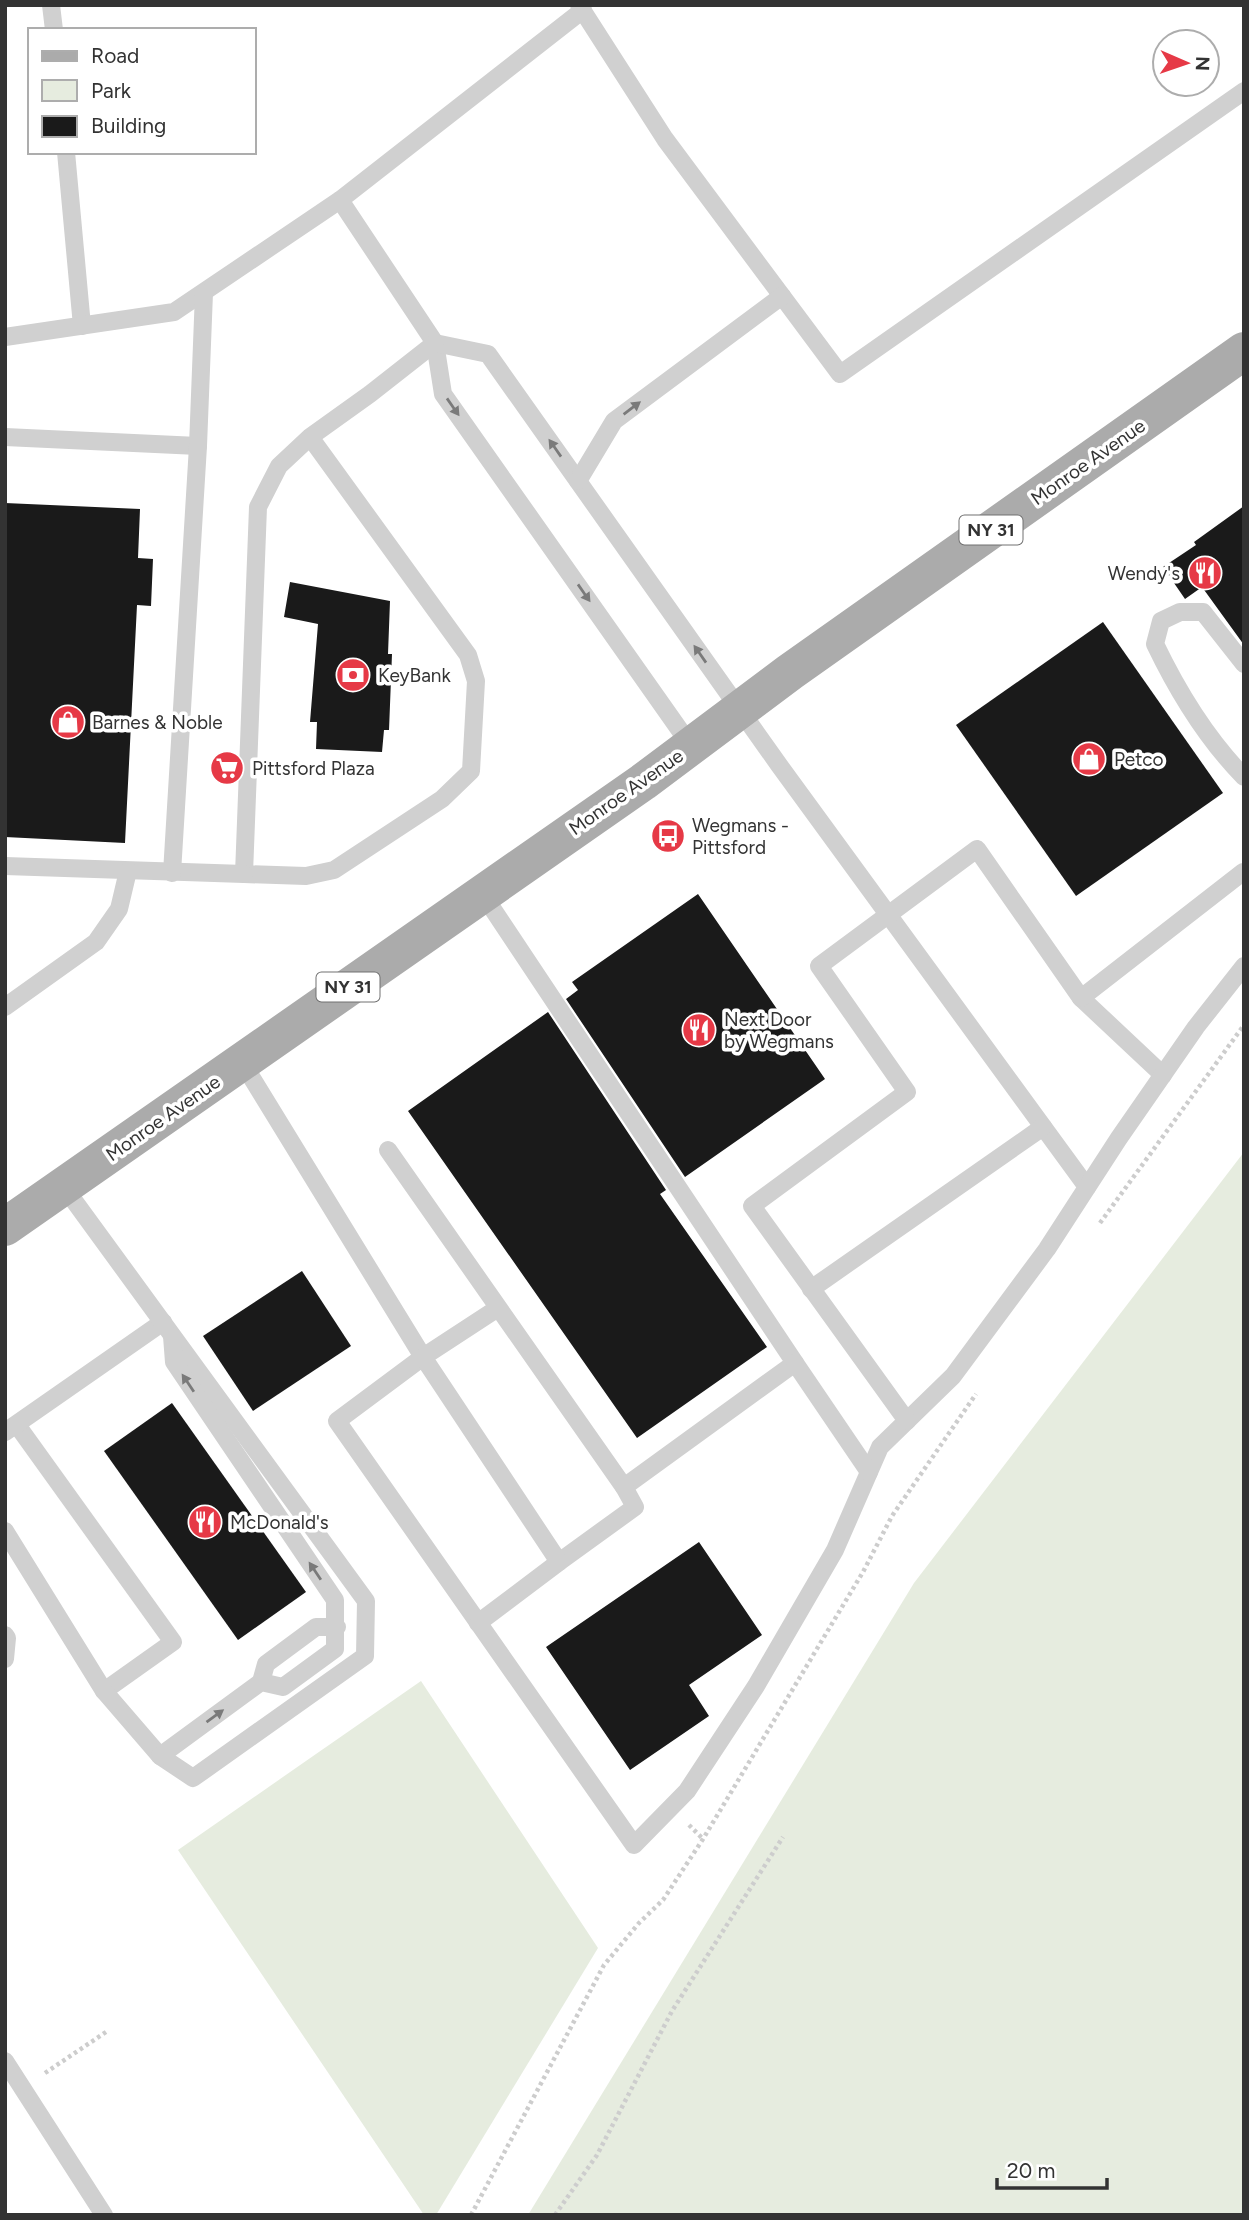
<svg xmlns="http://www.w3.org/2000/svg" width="1249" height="2220" viewBox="0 0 1249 2220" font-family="Figtree,sans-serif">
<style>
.green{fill:#e6ecdf}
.building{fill:#1a1a1a}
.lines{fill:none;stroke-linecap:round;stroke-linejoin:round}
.path{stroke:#cdcdcd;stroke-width:4.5;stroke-dasharray:3.5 3.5;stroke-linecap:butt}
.service{stroke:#d0d0d0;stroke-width:18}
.primary{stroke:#ababab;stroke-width:38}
.oneway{fill:#7a7a7a}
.labels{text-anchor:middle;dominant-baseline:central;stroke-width:7;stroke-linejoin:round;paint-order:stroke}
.shield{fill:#fff;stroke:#707070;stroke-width:2}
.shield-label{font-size:18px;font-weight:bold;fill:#333}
.street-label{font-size:19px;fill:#333;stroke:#fff}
.poi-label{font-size:19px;fill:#333;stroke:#fff;text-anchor:start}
</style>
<rect width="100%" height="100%" fill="#fff"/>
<g class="green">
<path d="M1244,1152V2215H528L914,1583Z"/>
<path d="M421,1681L598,1948L436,2215H424L178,1850Z"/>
</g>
<g class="building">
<path d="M5,503L140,509L138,558L153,559L151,606L137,605L125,843L5,837Z"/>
<path d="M1244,506V645L1202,587L1185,599L1163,567L1196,545L1194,542Z"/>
<path d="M290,582L390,601L388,654H392L389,730H384L382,752L316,749L317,722H310L318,624L284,617Z"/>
<path d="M1103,622L1223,793L1076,896L956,725Z"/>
<path d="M698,894L825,1079L685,1177L566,999L578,990L572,982Z"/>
<path d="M548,1012L666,1190L660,1194L767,1347L637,1438L408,1111Z"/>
<path d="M302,1271L351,1346L253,1411L203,1336Z"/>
<path d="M172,1403L306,1592L238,1640L104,1451Z"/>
<path d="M699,1542L762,1635L689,1685L709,1716L630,1770L546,1647Z"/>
</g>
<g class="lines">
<g class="path">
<path d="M1100,1223L1244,1025"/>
<path d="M689,1825L703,1839"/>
<path d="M45,2073L106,2032"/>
<path d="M471,2215L604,1965L639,1923L663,1900L703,1839L863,1572L892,1516L976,1394"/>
<path d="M555,2215L597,2155L672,2011L783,1837"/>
</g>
<g class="service">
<path d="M51,5L54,30"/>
<path d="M579,5L665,139L840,374L1244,91"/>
<path d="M66,152L82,326"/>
<path d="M340,200L435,343L443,394L691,746"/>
<path d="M5,337L174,312L340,200L583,10"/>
<path d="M435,343L488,354L779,765L1087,1187"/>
<path d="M5,437L198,446"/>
<path d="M310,437L468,655L476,681L471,771L442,799L334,870L306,876L244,874L258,507L279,466L310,437L370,394L435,343"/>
<path d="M578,481L614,421L782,296"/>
<path d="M1244,664L1203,612H1180L1161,621L1155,644C1178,692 1207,739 1244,777"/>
<path d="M5,866L244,874"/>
<path d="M172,873L198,446L204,293"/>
<path d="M482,893L795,1363L624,1487"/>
<path d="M1081,998L1163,1075"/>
<path d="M5,1007L96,942L119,909L128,871"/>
<path d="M242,1062L423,1357L337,1421L634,1845L687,1791L756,1686L835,1550L880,1447L953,1376L1047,1249L1119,1138L1196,1027L1244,966"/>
<path d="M388,1150L624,1487L635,1507L559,1562L423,1357L498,1308"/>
<path d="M811,1289L1043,1127"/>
<path d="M795,1363L869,1472"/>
<path d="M907,1421L752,1206L907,1092L819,966L977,849L1081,998L1243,872L1244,874"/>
<path d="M17,1425L173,1642L104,1691"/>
<path d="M5,1432L163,1322"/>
<path d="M5,1531L104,1691L160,1756L193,1778L365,1656L366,1601L64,1187"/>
<path d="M478,1623L559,1562"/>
<path d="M5,1635L7,1638L5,1659"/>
<path d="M261,1682L266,1664L316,1627H337"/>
<path d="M160,1756L261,1682L283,1687L335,1649V1600L174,1362L172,1336"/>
<path d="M5,2061L104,2215"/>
</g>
<path class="primary" d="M5,1227L643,782L790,672L1244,351"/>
</g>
<defs><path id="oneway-solid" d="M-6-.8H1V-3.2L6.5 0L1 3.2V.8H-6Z" transform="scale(1.75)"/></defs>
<g class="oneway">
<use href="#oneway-solid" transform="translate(453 407) rotate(55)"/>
<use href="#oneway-solid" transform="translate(632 408) rotate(-37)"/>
<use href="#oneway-solid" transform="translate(555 448) rotate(-125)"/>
<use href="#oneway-solid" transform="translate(584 593) rotate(55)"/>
<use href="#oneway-solid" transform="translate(700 654) rotate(-125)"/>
<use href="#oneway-solid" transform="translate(188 1383) rotate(-124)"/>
<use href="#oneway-solid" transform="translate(315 1571) rotate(-124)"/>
<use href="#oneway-solid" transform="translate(215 1716) rotate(-36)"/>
</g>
<defs>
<g id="restaurant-disc" transform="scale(1.75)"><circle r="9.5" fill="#e63946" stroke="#fff"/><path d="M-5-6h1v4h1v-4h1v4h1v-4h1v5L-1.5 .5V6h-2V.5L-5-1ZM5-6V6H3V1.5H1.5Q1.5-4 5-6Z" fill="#fff"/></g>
<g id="bank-disc" transform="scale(1.75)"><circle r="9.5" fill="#e63946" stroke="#fff"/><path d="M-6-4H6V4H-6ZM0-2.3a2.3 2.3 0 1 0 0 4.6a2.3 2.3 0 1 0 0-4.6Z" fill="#fff"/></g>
<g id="shop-disc" transform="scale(1.75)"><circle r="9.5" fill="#e63946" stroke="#fff"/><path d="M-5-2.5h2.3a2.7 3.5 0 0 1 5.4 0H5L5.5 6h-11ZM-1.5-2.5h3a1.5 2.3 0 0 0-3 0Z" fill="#fff"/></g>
<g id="supermarket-disc" transform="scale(1.75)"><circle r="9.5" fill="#e63946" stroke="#fff"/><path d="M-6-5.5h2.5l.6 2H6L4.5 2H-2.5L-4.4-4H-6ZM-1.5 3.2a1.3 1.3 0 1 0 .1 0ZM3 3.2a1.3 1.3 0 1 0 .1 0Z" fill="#fff"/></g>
<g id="bus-disc" transform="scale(1.75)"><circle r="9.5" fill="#e63946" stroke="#fff"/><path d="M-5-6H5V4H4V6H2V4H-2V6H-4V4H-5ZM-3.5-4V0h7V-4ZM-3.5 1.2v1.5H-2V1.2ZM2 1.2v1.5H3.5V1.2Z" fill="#fff"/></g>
</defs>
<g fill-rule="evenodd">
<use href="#restaurant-disc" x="1205" y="573"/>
<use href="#bank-disc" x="353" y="675"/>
<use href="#shop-disc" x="68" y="722"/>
<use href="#shop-disc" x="1089" y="759"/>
<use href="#supermarket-disc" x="227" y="768"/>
<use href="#bus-disc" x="668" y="836"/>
<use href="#restaurant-disc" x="699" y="1030"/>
<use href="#restaurant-disc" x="205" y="1522"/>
</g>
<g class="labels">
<g class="shield">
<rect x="959.5" y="515.5" width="63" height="29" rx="5"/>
<rect x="316.5" y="972.5" width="63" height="29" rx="5"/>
</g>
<g class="shield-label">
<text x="991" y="530">NY 31</text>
<text x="348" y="987">NY 31</text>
</g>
<g class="street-label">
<text transform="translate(1088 462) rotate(-35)">Monroe Avenue</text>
<text transform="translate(626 792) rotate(-35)">Monroe Avenue</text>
<text transform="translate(163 1118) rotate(-35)">Monroe Avenue</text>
</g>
<g class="poi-label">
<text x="1180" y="573" text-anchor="end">Wendy's</text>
<text x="378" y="675">KeyBank</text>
<text x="92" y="722">Barnes &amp; Noble</text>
<text x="1114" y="759">Petco</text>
<text x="252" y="768">Pittsford Plaza</text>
<text x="692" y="825">Wegmans -<tspan x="692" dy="22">Pittsford</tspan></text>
<text x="724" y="1019">Next Door<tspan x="724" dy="22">by Wegmans</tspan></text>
<text x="230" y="1522">McDonald's</text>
</g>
</g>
<rect width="1249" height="2220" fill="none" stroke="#333333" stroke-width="14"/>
<rect x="28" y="28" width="228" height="126" fill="#ffffff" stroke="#adadad" stroke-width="2"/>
<rect x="42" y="51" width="35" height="10" fill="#ababab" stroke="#adadad" stroke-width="2"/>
<text x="91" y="63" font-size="21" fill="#333333">Road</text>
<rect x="42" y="80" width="35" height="21" fill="#e6ecdf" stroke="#adadad" stroke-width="2"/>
<text x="91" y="98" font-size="21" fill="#333333">Park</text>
<rect x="42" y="116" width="35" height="21" fill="#1a1a1a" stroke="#adadad" stroke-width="2"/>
<text x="91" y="133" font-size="21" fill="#333333">Building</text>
<g transform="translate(1186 63) rotate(92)"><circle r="33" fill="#ffffff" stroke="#adadad" stroke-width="2"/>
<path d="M0-5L12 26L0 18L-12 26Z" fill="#e63946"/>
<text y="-10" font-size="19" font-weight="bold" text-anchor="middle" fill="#333333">N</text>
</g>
<path d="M997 2178v10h110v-10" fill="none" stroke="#333333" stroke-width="3.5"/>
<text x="1007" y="2178" font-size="21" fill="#333333" stroke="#ffffff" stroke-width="5" paint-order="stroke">20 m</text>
</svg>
